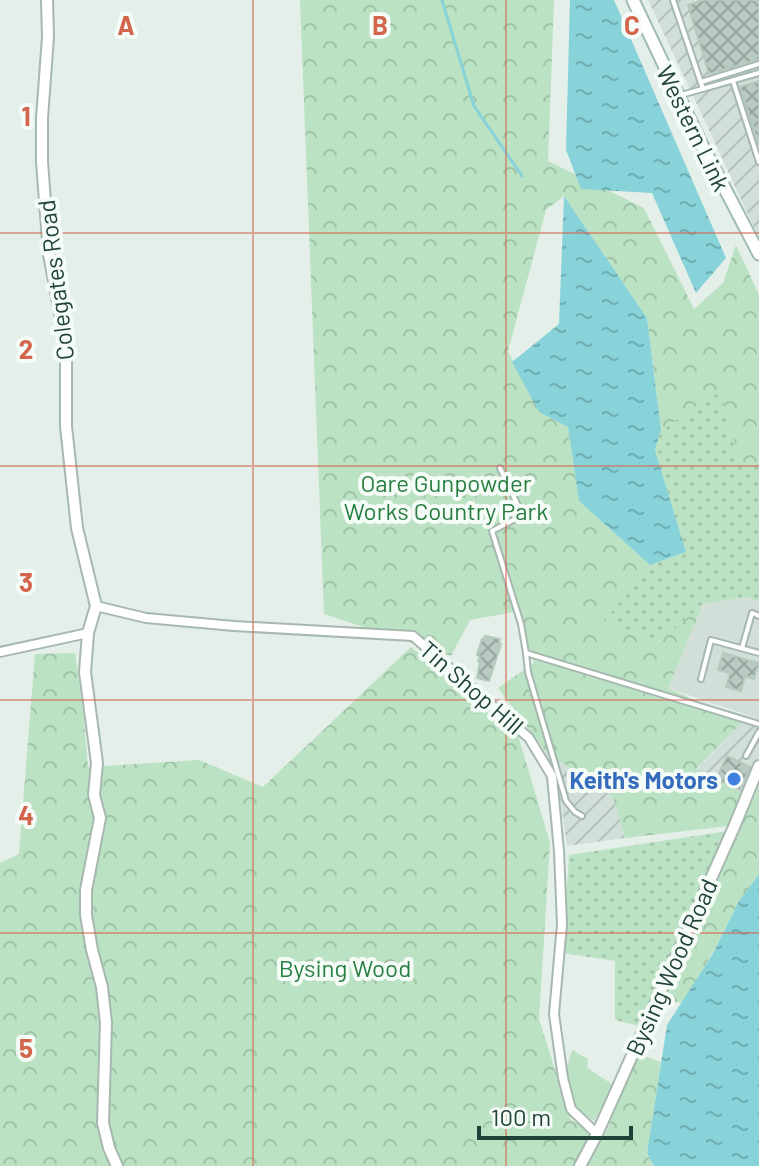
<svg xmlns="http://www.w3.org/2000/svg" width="759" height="1166" viewBox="0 0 759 1166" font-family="Barlow,sans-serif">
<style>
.built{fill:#d2dfd8}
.industrial{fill:url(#industrial-furrows)}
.grass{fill:url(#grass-dots)}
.forest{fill:url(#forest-crowns)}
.garden{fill:#bbe2c2}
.water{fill:url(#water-ripples)}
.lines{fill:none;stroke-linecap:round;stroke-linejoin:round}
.stream{stroke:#87d3d9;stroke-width:3}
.building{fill:url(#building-cross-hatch);stroke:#b5c9bf;stroke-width:2}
.service-casing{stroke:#a6b8b0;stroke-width:8}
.minor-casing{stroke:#a6b8b0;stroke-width:12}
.tertiary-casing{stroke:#a6b8b0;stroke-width:14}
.secondary-casing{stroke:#a1bcb0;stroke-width:15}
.service{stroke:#fff;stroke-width:4}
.minor{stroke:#fff;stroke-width:8}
.tertiary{stroke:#fff;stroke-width:10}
.secondary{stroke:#fff;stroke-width:11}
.grid{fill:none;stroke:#d3654d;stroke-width:2;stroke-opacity:0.55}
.shop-dot{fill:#3f7fe0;stroke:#f5fbf7;stroke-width:3}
.labels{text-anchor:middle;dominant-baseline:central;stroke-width:8;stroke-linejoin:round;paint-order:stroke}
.street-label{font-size:24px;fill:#214337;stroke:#f5fbf7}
.park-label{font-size:24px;fill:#277e41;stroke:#f5fbf7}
.shop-label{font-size:24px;font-weight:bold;fill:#366cbe;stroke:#f5fbf7;text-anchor:end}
.grid-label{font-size:26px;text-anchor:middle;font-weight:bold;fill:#d3654d;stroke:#f5fbf7;stroke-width:8;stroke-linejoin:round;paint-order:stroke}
</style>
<defs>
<pattern id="industrial-furrows" width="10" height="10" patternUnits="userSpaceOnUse" patternTransform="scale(2)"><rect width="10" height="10" fill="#d2dfd8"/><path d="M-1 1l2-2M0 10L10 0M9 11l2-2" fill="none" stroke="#b4c1ba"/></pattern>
<pattern id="grass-dots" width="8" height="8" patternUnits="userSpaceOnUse" patternTransform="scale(2)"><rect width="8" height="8" fill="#bbe2c2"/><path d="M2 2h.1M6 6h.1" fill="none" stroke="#a0c3a7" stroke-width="1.8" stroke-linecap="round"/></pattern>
<pattern id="forest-crowns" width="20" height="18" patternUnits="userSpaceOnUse" patternTransform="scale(2)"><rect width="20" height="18" fill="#bbe2c2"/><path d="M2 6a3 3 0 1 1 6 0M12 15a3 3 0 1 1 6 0" fill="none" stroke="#a0c3a7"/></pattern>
<pattern id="water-ripples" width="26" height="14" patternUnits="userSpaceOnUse" patternTransform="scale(2)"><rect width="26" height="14" fill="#87d3d9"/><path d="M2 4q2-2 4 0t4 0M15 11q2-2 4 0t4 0" fill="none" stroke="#6eadb1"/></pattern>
<pattern id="building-cross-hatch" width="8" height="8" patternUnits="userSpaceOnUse" patternTransform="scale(2)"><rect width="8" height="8" fill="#b9cac2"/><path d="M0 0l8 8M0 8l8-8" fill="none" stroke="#96a69e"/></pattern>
</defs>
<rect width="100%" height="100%" fill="#e4efe9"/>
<path class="built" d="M746,597L759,601V719L668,688L703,604Z"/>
<g class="industrial">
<path d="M648,0H759V238L702,115Z"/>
<path d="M742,722L759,726V758L745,795L696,770Z"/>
<path d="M546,752L613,797L625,838L567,846L561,802Z"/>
</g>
<g class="grass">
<path d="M720,391L743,470L759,464V601L746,597L703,604L661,641L602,623L650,565L686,552L655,450L661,430Z"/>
<path d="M728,831L639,1026L615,1020V961L563,953L569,855Z"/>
</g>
<g class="forest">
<path d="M300,0H554L548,161L644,208L694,309L723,283L736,245L759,295V464L743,471L720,391L661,430L647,318L564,196L546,210L508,351L539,411L568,427L579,501L650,565L602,623L661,641L703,604L668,688L742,722L696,769L745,795L729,826L625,838L613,797L546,752L498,688L534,663L519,611L470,620L451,656L324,614Z"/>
<path d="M411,647L518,735L550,843L539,1019L571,1120L605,1135L637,1054L661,1062L647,1153L654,1166H0V863L19,854L35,654L75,653L83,710L88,767L199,760L263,787Z"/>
<path d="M759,786V874L739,901L712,954L682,1003L662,1000Z"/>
</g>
<path class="garden" d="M572,1050L588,1059L587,1068L615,1086L594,1121L573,1107L565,1074Z"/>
<g class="water">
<path d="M570,0H614L726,258L696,293L652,193L581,189L566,150Z"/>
<path d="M564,196L647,318L661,430L655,450L686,552L650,565L579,501L568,427L539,412L512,362L559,324Z"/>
<path d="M759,874V1166H654L647,1153L667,1025L712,955L739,901Z"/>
</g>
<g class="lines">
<path class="stream" d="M442,0L474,106L522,176"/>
</g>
<g class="building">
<path d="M704,0H759V59L709,74L688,5Z"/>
<path d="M759,81V145L740,87Z"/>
<path d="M485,636L500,639L499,644H501L489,681L477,678L480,662L478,661L480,656L477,655L482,639H484Z"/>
<path d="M723,653L759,663L754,679L745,676L741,691L726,687L730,673L718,670Z"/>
<path d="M727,756L750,767L740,790L716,779Z"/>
</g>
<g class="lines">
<g class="service-casing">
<g id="service">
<path d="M673,0L703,89"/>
<path d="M733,81L759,162"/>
<path d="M701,82L759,64"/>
<path d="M681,95L759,73"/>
<path d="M500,468L521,512L517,518L492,531L521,624L526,653L759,724"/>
<path d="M742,648L752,613L759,616"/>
<path d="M526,653L528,672L566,801L575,812L582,816"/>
<path d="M701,679L711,640L759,653"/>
<path d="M746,756L759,732"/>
</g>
</g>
<g class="minor-casing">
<g id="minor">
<path d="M96,606L146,618L234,626L413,636L529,738L552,776L559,851L562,924L554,1014L563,1078L571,1109L597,1134"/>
<path d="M0,652L88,633"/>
</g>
</g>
<g class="tertiary-casing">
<g id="tertiary">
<path d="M47,0L48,37L42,118V162L49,254L66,346V426L77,528L96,606L88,633L85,672L97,763L94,795L100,818L86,890V915L92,950L102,987L106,1023L103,1123L109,1148L117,1166"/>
<path d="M580,1166L597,1134L734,827L759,766"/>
</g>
</g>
<g class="secondary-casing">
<path id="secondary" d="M633,0L701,143L759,254"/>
</g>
<use href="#service" class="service"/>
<use href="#minor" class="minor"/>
<use href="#tertiary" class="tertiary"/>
<use href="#secondary" class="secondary"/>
</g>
<path class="grid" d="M253,0V1166M506,0V1166M0,233H759M0,466H759M0,700H759M0,933H759"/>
<circle class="shop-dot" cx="734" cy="779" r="8"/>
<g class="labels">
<g class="street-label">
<text transform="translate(694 128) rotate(64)">Western Link</text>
<text transform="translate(55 280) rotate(-97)">Colegates Road</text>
<text transform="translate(472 687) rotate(41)">Tin Shop Hill</text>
<text transform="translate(671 967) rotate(-66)">Bysing Wood Road</text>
</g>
<g class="park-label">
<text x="446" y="482">Oare Gunpowder<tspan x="446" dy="28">Works Country Park</tspan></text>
<text x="345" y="967">Bysing Wood</text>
</g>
<g class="shop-label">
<text x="718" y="779">Keith's Motors</text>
</g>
</g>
<g class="grid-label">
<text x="126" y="35">A</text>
<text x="380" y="35">B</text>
<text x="632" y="35">C</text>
<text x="26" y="126">1</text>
<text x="26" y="359">2</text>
<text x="26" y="592">3</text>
<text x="26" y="825">4</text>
<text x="26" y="1058">5</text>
</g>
<path d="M479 1126v12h152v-12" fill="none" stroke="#214337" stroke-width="4"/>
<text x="491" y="1126" font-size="24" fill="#214337" stroke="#f5fbf7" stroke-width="6" paint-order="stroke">100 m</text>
</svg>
